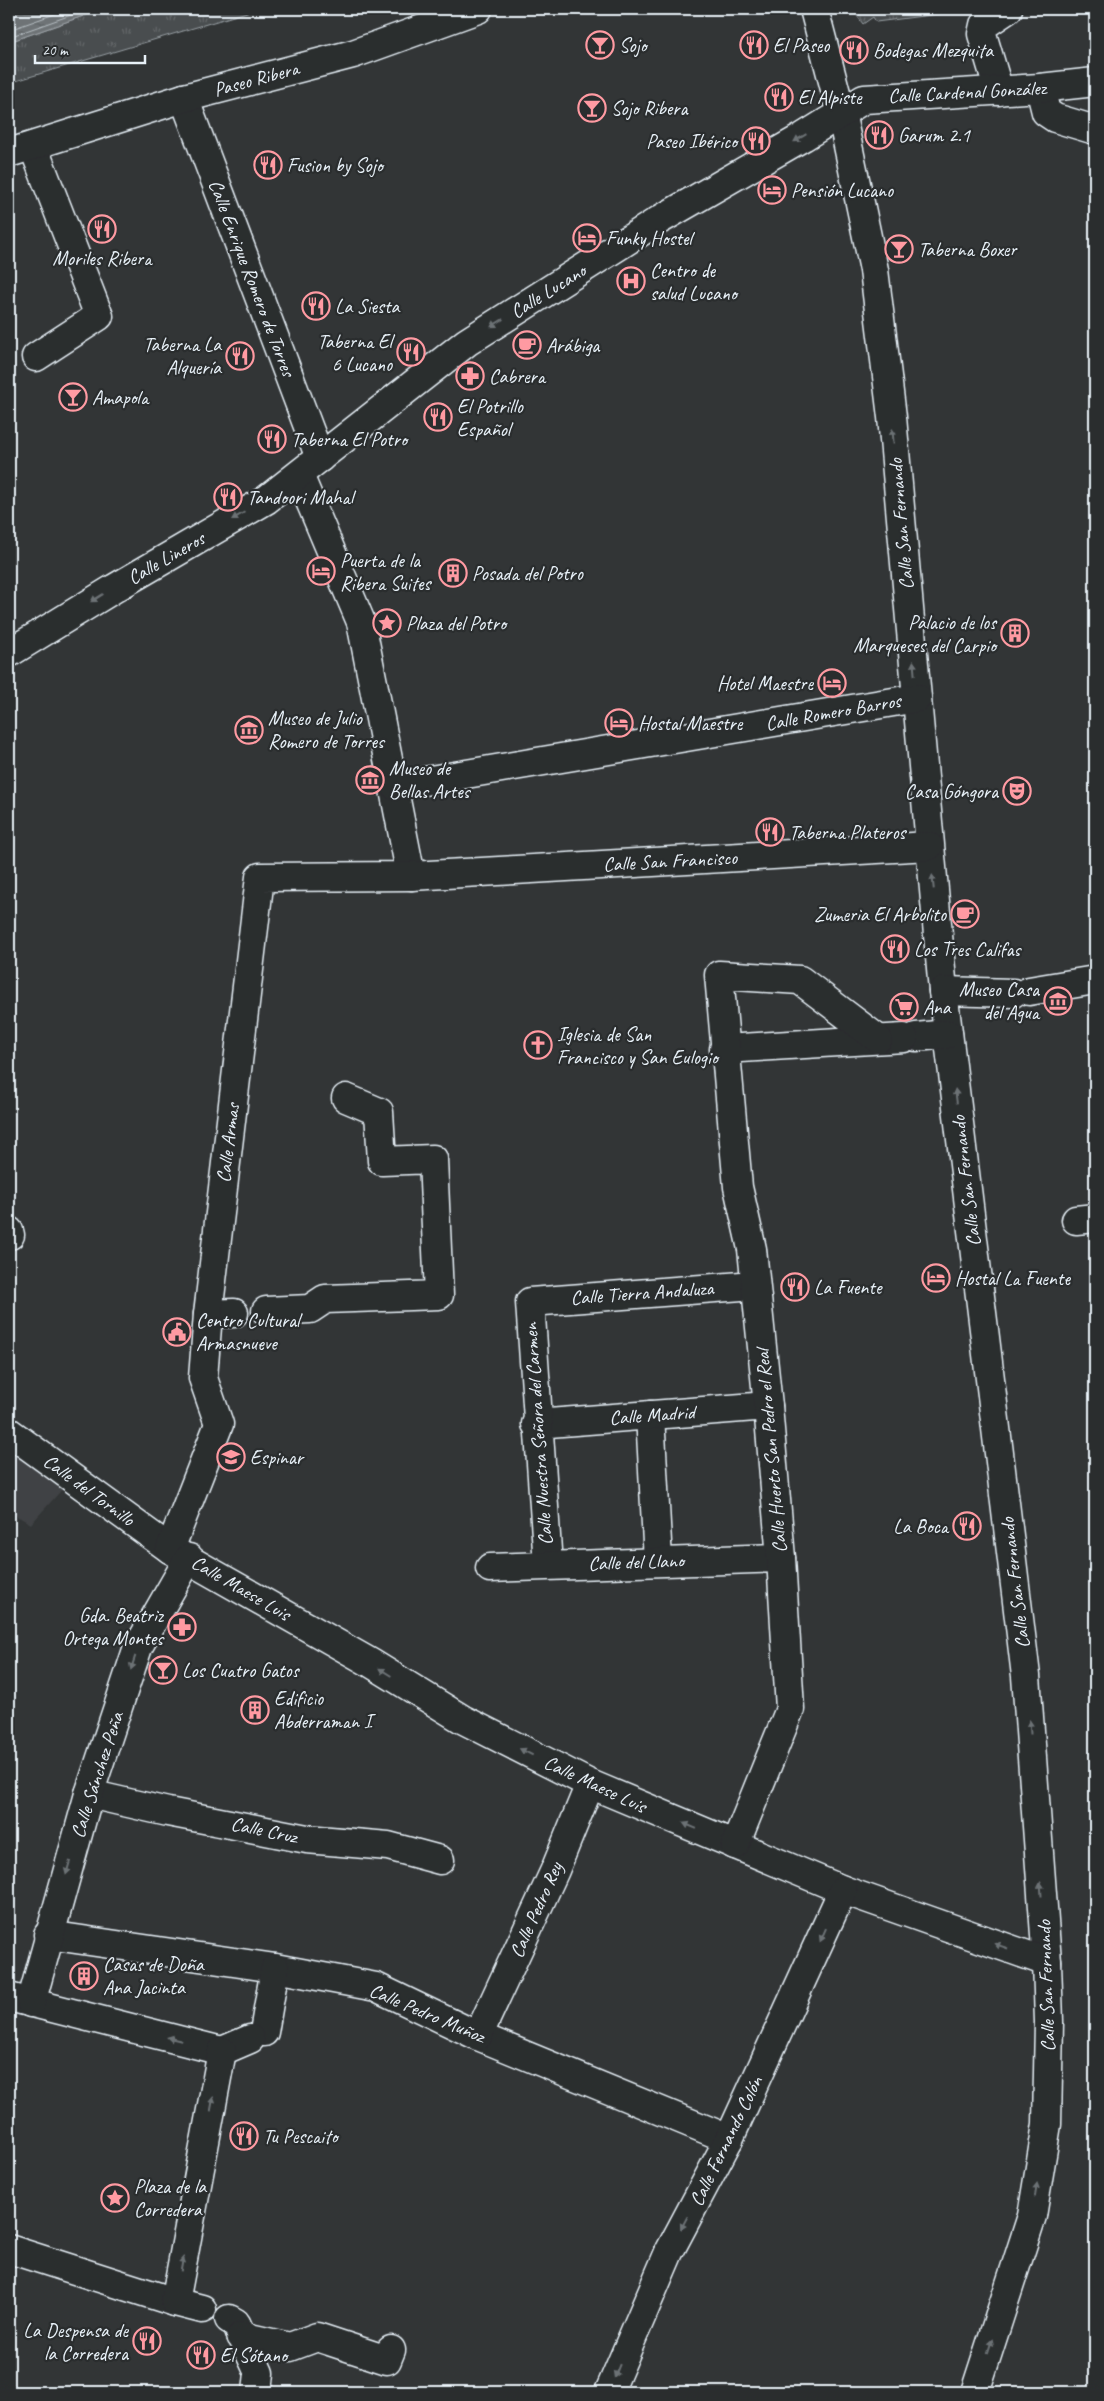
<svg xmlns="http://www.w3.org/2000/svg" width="1104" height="2401" viewBox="0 0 1104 2401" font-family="Caveat,sans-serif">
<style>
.built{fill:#3f4244}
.grass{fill:url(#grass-tufts);stroke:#989fa4}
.water{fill:url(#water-ripples);stroke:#9fa5aa}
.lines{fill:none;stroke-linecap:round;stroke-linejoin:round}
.shore{stroke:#b7bfc4;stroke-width:1}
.street-casing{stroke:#e8f1f8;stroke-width:31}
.secondary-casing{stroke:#e8f1f8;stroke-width:31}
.street{stroke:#2a2d2e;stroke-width:28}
.secondary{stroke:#2a2d2e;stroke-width:28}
.oneway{fill:#6c7275}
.labels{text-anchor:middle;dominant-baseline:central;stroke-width:4.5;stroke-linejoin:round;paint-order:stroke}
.poi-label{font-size:20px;fill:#e8f1f8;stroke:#2a2d2e;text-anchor:start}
.street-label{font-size:20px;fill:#e8f1f8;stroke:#2a2d2e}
</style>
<defs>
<pattern id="grass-tufts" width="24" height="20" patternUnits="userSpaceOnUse" patternTransform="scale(1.25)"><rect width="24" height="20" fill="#494d4f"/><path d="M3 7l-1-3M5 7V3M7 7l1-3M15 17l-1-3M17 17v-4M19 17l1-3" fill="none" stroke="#636769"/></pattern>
<pattern id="water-ripples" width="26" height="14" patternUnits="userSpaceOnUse" patternTransform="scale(1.25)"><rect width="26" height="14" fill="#6e7376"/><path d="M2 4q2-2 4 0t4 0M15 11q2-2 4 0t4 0" fill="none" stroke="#5a5e60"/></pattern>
</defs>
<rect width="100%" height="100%" fill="#323536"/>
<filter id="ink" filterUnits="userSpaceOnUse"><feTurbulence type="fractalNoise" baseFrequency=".02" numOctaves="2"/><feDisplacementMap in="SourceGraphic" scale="10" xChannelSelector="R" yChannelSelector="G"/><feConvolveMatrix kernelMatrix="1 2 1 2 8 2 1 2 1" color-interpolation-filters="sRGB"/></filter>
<g filter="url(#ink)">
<path class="built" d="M9,1435L68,1483L31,1524L15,1515L9,1524Z"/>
<g class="grass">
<path d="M103,9H257L9,83V42Z"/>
<path d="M852,9H965L963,11L876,22L873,17L863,24Z"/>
</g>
<path class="water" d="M9,9H103L9,42Z"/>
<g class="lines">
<g class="shore">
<path d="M9,30L69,9"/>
<path d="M9,37L88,9"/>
</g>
<g class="street-casing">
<g id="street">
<path d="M814,9L841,112L874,270L892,417L943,991L1026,1676L1047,1962L1049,2022L1047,2124L1032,2216L975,2392"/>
<path d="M1040,88L1046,112L1055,118L1095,130"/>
<path d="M999,91L982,34L984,25L1008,9"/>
<path d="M184,98L320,458"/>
<path d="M33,146L99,316L36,357"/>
<path d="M299,475L361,622L411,876"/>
<path d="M9,653L115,588L266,500L467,342L661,219L803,137L864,99L1040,88L1095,82"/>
<path d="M395,786L917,698"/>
<path d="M943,991L1013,993"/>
<path d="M1029,991L1095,980"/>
<path d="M916,1037L948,1034"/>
<path d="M724,1049L904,1038"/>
<path d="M1076,1220L1095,1218"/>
<path d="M9,1231L10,1235"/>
<path d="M266,1311L310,1309L325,1299L439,1295L433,1159L382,1161L379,1112L346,1098"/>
<path d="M208,1314L234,1313"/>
<path d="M650,1415L658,1561"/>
<path d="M536,1424L768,1406"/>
<path d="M9,1432L170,1549L371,1663L462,1719L590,1784L843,1890L1047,1962"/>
<path d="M170,1549L219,1424L203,1378L208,1314L260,877L411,876L929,846"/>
<path d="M548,1565L530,1302L755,1285"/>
<path d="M490,1568L781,1558"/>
<path d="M89,1794L168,1812L307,1839L388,1846L440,1860"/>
<path d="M735,1845L790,1709L781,1558L768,1406L752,1249L738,1187L719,975L800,980L878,1039"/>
<path d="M48,1935L275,1968L376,1987L478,2036L729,2139"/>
<path d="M9,1997L222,2051"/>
<path d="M31,2003L89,1794L138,1647L189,1558"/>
<path d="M264,2032L275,1968"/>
<path d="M478,2036L555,1870L590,1784"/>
<path d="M222,2051L250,2039"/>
<path d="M9,2249L175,2302"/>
<path d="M202,2309L175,2302L222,2051"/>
<path d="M229,2319L236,2323L259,2373L257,2392"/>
<path d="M241,2336L290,2347L317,2337L387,2360L391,2350"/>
<path d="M609,2392L669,2252L729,2139L843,1890"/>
</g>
</g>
<g class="secondary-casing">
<path id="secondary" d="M9,153L184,98L353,54L478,9"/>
</g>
<use href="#street" class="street"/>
<use href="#secondary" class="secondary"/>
</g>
<defs><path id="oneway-solid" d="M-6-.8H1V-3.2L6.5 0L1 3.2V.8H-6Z" transform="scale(1.25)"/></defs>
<g class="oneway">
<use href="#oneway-solid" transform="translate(800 138) rotate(149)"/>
<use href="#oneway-solid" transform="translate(497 323) rotate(148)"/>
<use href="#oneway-solid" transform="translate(893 436) rotate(-95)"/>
<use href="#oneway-solid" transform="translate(238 516) rotate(150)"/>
<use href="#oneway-solid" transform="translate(97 598) rotate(148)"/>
<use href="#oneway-solid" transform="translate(914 668) rotate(-95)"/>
<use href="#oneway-solid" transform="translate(933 882) rotate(-96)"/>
<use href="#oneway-solid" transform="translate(956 1096) rotate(-97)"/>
<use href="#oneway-solid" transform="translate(133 1663) rotate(108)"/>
<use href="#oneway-solid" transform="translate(385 1672) rotate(-148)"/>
<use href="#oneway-solid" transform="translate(1030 1727) rotate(-94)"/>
<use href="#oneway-solid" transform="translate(526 1752) rotate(-153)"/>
<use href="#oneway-solid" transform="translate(690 1826) rotate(-157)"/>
<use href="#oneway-solid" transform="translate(68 1868) rotate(106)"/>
<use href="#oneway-solid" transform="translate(1041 1889) rotate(-94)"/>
<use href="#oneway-solid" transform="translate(823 1935) rotate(114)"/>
<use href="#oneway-solid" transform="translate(1001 1946) rotate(-161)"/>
<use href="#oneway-solid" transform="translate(174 2039) rotate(-166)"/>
<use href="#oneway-solid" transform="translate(212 2104) rotate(-80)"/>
<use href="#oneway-solid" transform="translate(1036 2190) rotate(-81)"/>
<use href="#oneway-solid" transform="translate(684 2223) rotate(118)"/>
<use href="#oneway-solid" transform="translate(182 2264) rotate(-80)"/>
<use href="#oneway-solid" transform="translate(990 2346) rotate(-72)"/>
<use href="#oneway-solid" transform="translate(617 2371) rotate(112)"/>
</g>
</g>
<defs>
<g id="bar-ring" transform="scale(1.4375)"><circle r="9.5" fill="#2a2d2e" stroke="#ff9aa2" stroke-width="1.5"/><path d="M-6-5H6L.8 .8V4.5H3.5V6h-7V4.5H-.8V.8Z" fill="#ff9aa2"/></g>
<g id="restaurant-ring" transform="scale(1.4375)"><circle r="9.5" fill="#2a2d2e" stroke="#ff9aa2" stroke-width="1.5"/><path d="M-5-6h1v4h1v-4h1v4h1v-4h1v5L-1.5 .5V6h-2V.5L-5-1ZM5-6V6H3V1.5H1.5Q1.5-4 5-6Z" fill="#ff9aa2"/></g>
<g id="hotel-ring" transform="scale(1.4375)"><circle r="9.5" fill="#2a2d2e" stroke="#ff9aa2" stroke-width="1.5"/><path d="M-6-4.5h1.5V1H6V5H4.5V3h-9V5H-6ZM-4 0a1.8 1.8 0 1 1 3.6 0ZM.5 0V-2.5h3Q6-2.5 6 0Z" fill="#ff9aa2"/></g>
<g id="hospital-ring" transform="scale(1.4375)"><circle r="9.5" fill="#2a2d2e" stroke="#ff9aa2" stroke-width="1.5"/><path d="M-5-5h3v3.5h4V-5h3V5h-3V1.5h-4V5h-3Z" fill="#ff9aa2"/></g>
<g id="cafe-ring" transform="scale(1.4375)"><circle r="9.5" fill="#2a2d2e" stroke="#ff9aa2" stroke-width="1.5"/><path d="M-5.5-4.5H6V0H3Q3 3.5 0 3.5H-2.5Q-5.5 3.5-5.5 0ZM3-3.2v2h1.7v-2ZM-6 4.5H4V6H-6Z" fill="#ff9aa2"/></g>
<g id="pharmacy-ring" transform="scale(1.4375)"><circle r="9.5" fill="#2a2d2e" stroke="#ff9aa2" stroke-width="1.5"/><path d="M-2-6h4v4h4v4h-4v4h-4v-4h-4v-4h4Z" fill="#ff9aa2"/></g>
<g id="building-ring" transform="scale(1.4375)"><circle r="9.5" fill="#2a2d2e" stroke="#ff9aa2" stroke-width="1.5"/><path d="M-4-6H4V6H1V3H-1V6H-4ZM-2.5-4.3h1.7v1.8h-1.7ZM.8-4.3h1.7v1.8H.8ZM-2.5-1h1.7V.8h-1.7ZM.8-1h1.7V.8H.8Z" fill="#ff9aa2"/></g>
<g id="sight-ring" transform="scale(1.4375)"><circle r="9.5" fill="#2a2d2e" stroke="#ff9aa2" stroke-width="1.5"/><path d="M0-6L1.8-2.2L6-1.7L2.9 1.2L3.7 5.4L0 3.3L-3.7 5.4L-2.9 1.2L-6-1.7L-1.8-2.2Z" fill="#ff9aa2"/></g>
<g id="museum-ring" transform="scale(1.4375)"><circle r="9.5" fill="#2a2d2e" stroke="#ff9aa2" stroke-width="1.5"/><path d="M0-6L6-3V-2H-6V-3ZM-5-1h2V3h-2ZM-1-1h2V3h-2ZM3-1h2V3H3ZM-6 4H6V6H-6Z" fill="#ff9aa2"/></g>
<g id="theatre-ring" transform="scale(1.4375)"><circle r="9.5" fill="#2a2d2e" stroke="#ff9aa2" stroke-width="1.5"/><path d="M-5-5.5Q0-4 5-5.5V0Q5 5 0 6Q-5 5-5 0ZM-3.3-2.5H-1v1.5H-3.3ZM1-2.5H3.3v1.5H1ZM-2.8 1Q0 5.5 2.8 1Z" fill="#ff9aa2"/></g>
<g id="supermarket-ring" transform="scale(1.4375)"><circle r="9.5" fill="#2a2d2e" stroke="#ff9aa2" stroke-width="1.5"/><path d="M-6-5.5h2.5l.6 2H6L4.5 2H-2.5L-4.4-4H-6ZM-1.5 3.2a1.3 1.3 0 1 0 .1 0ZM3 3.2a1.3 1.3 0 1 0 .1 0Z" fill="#ff9aa2"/></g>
<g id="church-ring" transform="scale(1.4375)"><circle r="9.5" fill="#2a2d2e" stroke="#ff9aa2" stroke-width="1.5"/><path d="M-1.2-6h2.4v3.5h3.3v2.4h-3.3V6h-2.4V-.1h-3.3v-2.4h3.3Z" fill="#ff9aa2"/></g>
<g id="civic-ring" transform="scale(1.4375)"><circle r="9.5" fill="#2a2d2e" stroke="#ff9aa2" stroke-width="1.5"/><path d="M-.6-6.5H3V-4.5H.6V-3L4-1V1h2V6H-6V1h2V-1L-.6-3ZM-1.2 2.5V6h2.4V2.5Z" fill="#ff9aa2"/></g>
<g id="school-ring" transform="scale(1.4375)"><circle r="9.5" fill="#2a2d2e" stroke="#ff9aa2" stroke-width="1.5"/><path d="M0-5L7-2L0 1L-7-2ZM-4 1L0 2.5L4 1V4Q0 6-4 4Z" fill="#ff9aa2"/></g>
</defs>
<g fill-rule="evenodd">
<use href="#bar-ring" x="600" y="45"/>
<use href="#restaurant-ring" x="754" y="45"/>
<use href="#restaurant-ring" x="854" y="50"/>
<use href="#restaurant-ring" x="779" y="97"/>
<use href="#bar-ring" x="592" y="108"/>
<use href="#restaurant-ring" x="879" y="135"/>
<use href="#restaurant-ring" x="756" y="141"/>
<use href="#restaurant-ring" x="268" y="165"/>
<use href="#hotel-ring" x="772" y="190"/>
<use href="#restaurant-ring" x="102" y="229"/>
<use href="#hotel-ring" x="587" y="238"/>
<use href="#bar-ring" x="899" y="249"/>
<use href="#hospital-ring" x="631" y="281"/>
<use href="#restaurant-ring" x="316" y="306"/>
<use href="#cafe-ring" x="527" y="345"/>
<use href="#restaurant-ring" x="411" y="352"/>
<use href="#restaurant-ring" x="240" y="356"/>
<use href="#pharmacy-ring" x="470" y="376"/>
<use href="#bar-ring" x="73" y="397"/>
<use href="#restaurant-ring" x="438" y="417"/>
<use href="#restaurant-ring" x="272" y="439"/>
<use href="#restaurant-ring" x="228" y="497"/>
<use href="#hotel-ring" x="321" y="571"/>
<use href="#building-ring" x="453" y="573"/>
<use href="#sight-ring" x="387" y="623"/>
<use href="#building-ring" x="1015" y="633"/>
<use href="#hotel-ring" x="832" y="683"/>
<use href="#hotel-ring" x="619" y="723"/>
<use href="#museum-ring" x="249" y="730"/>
<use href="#museum-ring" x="370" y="780"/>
<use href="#theatre-ring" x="1017" y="791"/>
<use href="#restaurant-ring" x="770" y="832"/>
<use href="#cafe-ring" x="965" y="914"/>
<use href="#restaurant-ring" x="895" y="949"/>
<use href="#museum-ring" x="1058" y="1001"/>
<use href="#supermarket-ring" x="904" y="1007"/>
<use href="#church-ring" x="538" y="1045"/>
<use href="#hotel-ring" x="936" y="1278"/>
<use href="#restaurant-ring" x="795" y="1287"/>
<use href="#civic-ring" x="177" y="1332"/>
<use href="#school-ring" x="231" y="1457"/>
<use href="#restaurant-ring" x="967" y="1526"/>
<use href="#pharmacy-ring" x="182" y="1627"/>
<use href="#bar-ring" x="163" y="1670"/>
<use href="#building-ring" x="255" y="1710"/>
<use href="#building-ring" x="84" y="1976"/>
<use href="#restaurant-ring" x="244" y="2136"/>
<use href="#sight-ring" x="115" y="2198"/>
<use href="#restaurant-ring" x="147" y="2341"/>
<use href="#restaurant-ring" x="201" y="2355"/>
</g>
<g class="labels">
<g class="poi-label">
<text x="619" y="45">Sojo</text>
<text x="773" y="45">El Paseo</text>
<text x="873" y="50">Bodegas Mezquita</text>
<text x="798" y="97">El Alpiste</text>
<text x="611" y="108">Sojo Ribera</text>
<text x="898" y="135">Garum 2.1</text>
<text x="737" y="141" text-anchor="end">Paseo Ibérico</text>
<text x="287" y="165">Fusion by Sojo</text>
<text x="791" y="190">Pensión Lucano</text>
<text x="606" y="238">Funky Hostel</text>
<text x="918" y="249">Taberna Boxer</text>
<text x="102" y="258" text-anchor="middle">Moriles Ribera</text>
<text x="650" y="270">Centro de<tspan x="650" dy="23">salud Lucano</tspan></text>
<text x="335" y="306">La Siesta</text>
<text x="392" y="341" text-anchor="end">Taberna El<tspan x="392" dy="23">6 Lucano</tspan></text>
<text x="221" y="344" text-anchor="end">Taberna La<tspan x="221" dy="23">Alquería</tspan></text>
<text x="546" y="345">Arábiga</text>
<text x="489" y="376">Cabrera</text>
<text x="92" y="397">Amapola</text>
<text x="457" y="406">El Potrillo<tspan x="457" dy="23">Español</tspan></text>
<text x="291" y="439">Taberna El Potro</text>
<text x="247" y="497">Tandoori Mahal</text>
<text x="340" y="560">Puerta de la<tspan x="340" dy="23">Ribera Suites</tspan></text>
<text x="472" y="573">Posada del Potro</text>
<text x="996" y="622" text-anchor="end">Palacio de los<tspan x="996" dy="23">Marqueses del Carpio</tspan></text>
<text x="406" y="623">Plaza del Potro</text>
<text x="813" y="683" text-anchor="end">Hotel Maestre</text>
<text x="268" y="718">Museo de Julio<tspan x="268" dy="23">Romero de Torres</tspan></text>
<text x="638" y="723">Hostal Maestre</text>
<text x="389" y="768">Museo de<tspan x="389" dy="23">Bellas Artes</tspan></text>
<text x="998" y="791" text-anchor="end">Casa Góngora</text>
<text x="789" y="832">Taberna Plateros</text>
<text x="946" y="914" text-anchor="end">Zumeria El Arbolito</text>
<text x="914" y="949">Los Tres Califas</text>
<text x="1039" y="989" text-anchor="end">Museo Casa<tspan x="1039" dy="23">del Agua</tspan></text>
<text x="923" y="1007">Ana</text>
<text x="557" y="1034">Iglesia de San<tspan x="557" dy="23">Francisco y San Eulogio</tspan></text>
<text x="955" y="1278">Hostal La Fuente</text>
<text x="814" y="1287">La Fuente</text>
<text x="196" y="1320">Centro Cultural<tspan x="196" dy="23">Armasnueve</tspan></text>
<text x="250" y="1457">Espinar</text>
<text x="948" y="1526" text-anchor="end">La Boca</text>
<text x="163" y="1615" text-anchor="end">Gda. Beatriz<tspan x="163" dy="23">Ortega Montes</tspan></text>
<text x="182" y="1670">Los Cuatro Gatos</text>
<text x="274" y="1698">Edificio<tspan x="274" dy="23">Abderraman I</tspan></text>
<text x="103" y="1964">Casas de Doña<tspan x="103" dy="23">Ana Jacinta</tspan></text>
<text x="263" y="2136">Tu Pescaito</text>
<text x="134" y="2186">Plaza de la<tspan x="134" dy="23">Corredera</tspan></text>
<text x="128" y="2330" text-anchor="end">La Despensa de<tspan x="128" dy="23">la Corredera</tspan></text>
<text x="220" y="2355">El Sótano</text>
</g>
<g class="street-label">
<text transform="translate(256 79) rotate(-15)">Paseo Ribera</text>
<text transform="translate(967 92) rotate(-3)">Calle Cardenal González</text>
<text transform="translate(252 278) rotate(69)">Calle Enrique Romero de Torres</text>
<text transform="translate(548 291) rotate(-32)">Calle Lucano</text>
<text transform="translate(901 524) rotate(-95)">Calle San Fernando</text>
<text transform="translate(166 558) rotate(-30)">Calle Lineros</text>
<text transform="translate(833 712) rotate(-10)">Calle Romero Barros</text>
<text transform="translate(670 861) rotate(-3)">Calle San Francisco</text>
<text transform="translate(228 1143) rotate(-83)">Calle Armas</text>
<text transform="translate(966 1181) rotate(-97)">Calle San Fernando</text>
<text transform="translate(642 1293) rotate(-4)">Calle Tierra Andaluza</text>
<text transform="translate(652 1415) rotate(-4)">Calle Madrid</text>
<text transform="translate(538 1434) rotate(-94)">Calle Nuestra Señora del Carmen</text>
<text transform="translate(771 1451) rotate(-95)">Calle Huerto San Pedro el Real</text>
<text transform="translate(89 1490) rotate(36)">Calle del Tornillo</text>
<text transform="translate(636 1562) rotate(-2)">Calle del Llano</text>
<text transform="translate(1015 1583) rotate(-97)">Calle San Fernando</text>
<text transform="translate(241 1588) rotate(30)">Calle Maese Luis</text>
<text transform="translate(97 1775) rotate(-72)">Calle Sánchez Peña</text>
<text transform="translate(595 1784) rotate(25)">Calle Maese Luis</text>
<text transform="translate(264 1830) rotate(12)">Calle Cruz</text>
<text transform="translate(536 1910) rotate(-66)">Calle Pedro Rey</text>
<text transform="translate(1046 1986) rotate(-92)">Calle San Fernando</text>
<text transform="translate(427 2013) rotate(23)">Calle Pedro Muñoz</text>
<text transform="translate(726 2141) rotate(-64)">Calle Fernando Colón</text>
</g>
</g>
<rect width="1104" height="2401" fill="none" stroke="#2a2d2e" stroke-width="30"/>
<rect x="15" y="15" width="1074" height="2371" fill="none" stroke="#e8f1f8" stroke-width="2" filter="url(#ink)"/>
<path d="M35 55v8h110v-8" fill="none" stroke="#e8f1f8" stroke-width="2.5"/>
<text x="42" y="55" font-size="15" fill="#e8f1f8" stroke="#2a2d2e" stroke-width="4" paint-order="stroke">20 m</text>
</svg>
